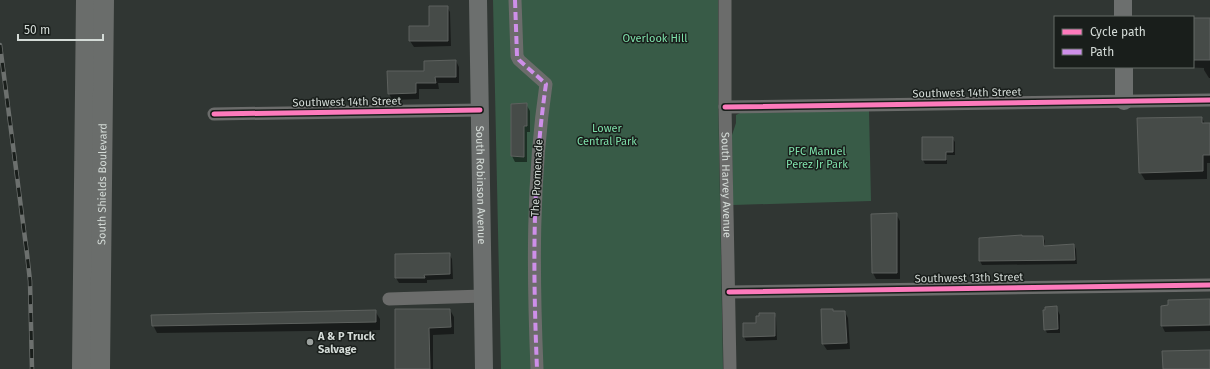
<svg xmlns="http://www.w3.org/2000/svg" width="1210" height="369" viewBox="0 0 1210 369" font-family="'Fira Sans',sans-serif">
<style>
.green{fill:#385b47}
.shadow{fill:#0007}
.building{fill:#464b48;stroke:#5d615e}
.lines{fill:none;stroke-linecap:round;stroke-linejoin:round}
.street{stroke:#6b6c6b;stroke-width:13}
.secondary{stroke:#6c6f6e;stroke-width:18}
.primary{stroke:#6a6d6b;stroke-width:20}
.rail-casing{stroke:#6c706e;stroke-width:4.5}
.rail{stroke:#191e1b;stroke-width:3;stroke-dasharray:9;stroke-linecap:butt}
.quiet{stroke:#ce8fe9;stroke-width:4;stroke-dasharray:8 4;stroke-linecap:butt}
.cycleway-casing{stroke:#191e1b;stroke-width:8}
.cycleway{stroke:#fd7abc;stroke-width:5}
.poi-dot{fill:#9ba19e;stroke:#191e1b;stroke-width:1.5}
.labels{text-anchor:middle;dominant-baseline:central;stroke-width:3;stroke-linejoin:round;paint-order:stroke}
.park-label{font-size:11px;fill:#7ee0aa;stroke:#191e1b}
.street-label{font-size:11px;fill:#d4dbd7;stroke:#191e1b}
.poi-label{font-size:11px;font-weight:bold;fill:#d4dbd7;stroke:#191e1b;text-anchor:start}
</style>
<rect width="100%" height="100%" fill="#303633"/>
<g class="green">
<path d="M493,0H718V89L723,369H501Z"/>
<path d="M869,111L871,201L733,205L732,135L736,123V115L740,113Z"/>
</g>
<g class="shadow">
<path d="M447,7L450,12L451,46L414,47L410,41V27H430Z"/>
<path d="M1193,19H1210V78H1209L1204,70V68L1181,67H1193Z"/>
<path d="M456,61L459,67V83H438L439,89H419V99L392,100L389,93L425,72Z"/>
<path d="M526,104L530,111V132H527V162H515L512,156V105Z"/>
<path d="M1202,118L1205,124H1210V163H1207V179L1145,180L1140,172Z"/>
<path d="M952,138L955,142V155H947V164H925L923,160Z"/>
<path d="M896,214L900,221V279H876L873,273Z"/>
<path d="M1023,237H1043L1045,241V247L1074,245L1076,249L1077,264L982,265L980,261V239Z"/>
<path d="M449,254L452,259L453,279L427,280V283H399L396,278Z"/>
<path d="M1210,300V331L1165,332L1162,326Z"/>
<path d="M1056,307L1060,315V333H1047L1045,329Z"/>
<path d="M396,310H450L454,317V334L433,335V369H452H396Z"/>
<path d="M822,310H832L834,312H845L848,318L850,349L827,350L823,344Z"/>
<path d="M375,311L380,319V330L157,333L153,325Z"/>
<path d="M774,314L776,318L777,340L746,341L744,337L757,324Z"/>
</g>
<g class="building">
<path d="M429,6H448V41H409V26H429Z"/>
<rect x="1193" y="18" width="17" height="42"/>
<path d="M456,60V77H435L436,83H416V93L388,94L387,71H424V61Z"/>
<path d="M527,103V126H524V157L511,156V104Z"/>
<path d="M1202,117V123H1210V155H1203V171L1139,173L1137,118Z"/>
<path d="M922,137H953V152H946V160H922Z"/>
<path d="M897,213V273H872L871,214Z"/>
<path d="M1022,235V236H1043L1044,246L1074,244L1075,260L979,261V238Z"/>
<path d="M450,253V274L424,275L425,278H395V254Z"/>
<path d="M1210,299V325L1161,326V306L1168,305V300Z"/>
<path d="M1057,306L1058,329L1044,330L1043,310H1045V307Z"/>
<path d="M395,309H450L451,327L429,328L430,369H395Z"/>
<path d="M821,309H833V311H845L847,343L822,344Z"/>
<path d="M376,310V322L152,326L151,315Z"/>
<path d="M759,313H775V336L743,337V323H756V316H759Z"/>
<path d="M1210,350V369H1163L1162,351Z"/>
</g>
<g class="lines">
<g class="street">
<path d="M515,0L517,56L519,60L546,84C532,180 533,273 537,369"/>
<path id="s1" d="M725,0V107L730,369"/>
<path d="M725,107L1210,100"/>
<path d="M214,114L480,110"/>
<path d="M729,292L1210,285"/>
<path d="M389,299L483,296"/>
</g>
<g class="secondary">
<path id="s2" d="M478,0L484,369"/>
<path d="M1123,0V17"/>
<path d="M1124,67V101"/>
</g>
<g class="primary">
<path d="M82,369L86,0"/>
<path id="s3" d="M100,369L104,0"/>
</g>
<g class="rail-casing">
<path id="rail" d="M0,45L27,254L30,281L32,369"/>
</g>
<use href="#rail" class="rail"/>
<path class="quiet" d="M515,0L517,56L519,60L546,84C532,180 533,273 537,369"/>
<g class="cycleway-casing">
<g id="cycleway">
<path d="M725,107L1210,100"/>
<path d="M214,114L480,110"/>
<path d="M729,292L1210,285"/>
</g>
</g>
<use href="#cycleway" class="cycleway"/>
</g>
<circle class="poi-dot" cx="310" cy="342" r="4"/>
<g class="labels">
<g class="park-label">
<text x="655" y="38">Overlook Hill</text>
<text x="607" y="128">Lower<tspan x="607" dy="13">Central Park</tspan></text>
<text x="817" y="151">PFC Manuel<tspan x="817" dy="13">Perez Jr Park</tspan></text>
</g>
<g class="street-label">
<text transform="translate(967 93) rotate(-1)">Southwest 14th Street</text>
<text transform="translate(347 102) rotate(-1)">Southwest 14th Street</text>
<text transform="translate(537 178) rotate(-87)">The Promenade</text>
<text stroke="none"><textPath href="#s3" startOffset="185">South Shields Boulevard</textPath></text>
<text stroke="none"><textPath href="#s2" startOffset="185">South Robinson Avenue</textPath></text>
<text stroke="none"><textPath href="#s1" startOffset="185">South Harvey Avenue</textPath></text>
<text transform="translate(969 278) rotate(-1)">Southwest 13th Street</text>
</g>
<g class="poi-label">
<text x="318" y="336">A &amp; P Truck<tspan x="318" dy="13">Salvage</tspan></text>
</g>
</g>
<rect x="1054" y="16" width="140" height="52" fill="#191e1b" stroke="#646a66"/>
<rect x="1062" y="29" width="20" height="6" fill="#fd7abc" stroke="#646a66"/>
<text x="1090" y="36" font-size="12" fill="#d4dbd7">Cycle path</text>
<rect x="1062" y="49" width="20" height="6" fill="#ce8fe9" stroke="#646a66"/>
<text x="1090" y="56" font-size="12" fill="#d4dbd7">Path</text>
<path d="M18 34v6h85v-6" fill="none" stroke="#d4dbd7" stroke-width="2"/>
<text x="24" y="34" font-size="12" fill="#d4dbd7" stroke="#191e1b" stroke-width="3" paint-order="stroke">50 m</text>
</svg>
